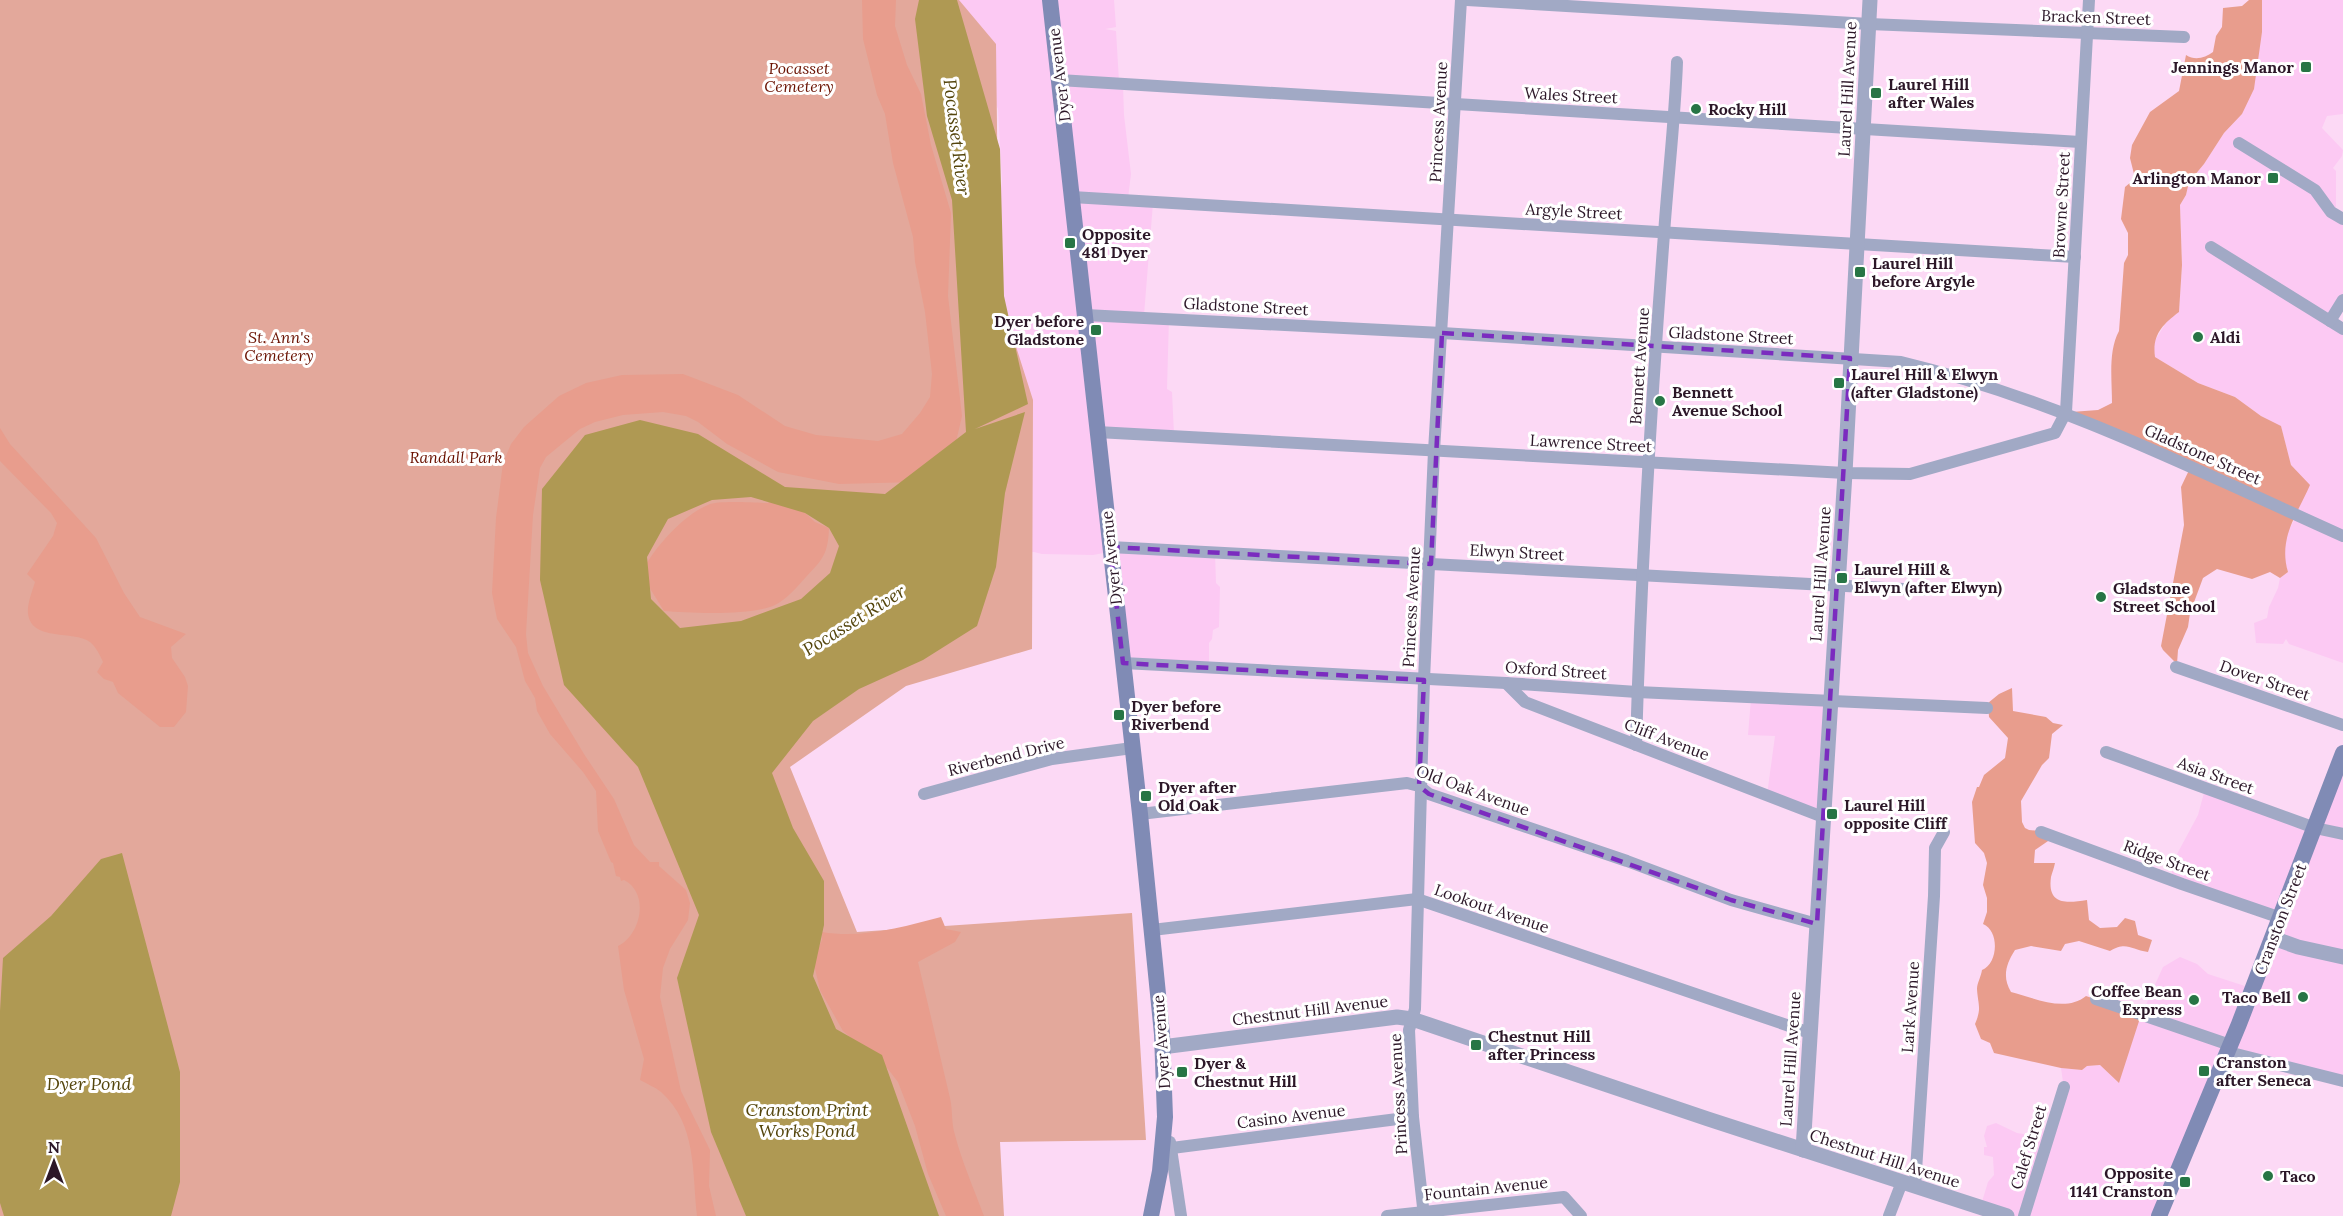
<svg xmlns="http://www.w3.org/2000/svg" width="2343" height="1216" viewBox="0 0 2343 1216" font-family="Lora,serif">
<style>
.built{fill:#fcc9f3}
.green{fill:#e3a89b}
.forest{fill:#e89d8d}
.water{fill:#af9953;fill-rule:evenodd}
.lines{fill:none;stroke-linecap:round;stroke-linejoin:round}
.minor{stroke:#a1a9c5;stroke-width:12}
.tertiary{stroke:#a1a9c5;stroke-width:15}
.secondary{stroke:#808bb5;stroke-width:16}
.marked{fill:none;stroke:#7b2cbf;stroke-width:4.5;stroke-dasharray:12 8;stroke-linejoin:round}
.poi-dot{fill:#277545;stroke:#fff;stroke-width:2}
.labels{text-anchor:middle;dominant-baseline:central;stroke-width:6;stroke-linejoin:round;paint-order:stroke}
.street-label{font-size:16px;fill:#2c1728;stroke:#fff}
.poi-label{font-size:16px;font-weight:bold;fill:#2c1728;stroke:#fff;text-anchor:start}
.park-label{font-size:16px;font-style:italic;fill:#6a1202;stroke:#fff}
.water-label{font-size:18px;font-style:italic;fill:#54450c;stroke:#fff}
</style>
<rect width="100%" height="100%" fill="#fcd9f5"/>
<g class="built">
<path d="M956,0H1114L1116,27L1105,29L1116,31L1119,81L1123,85L1124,115L1131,174L1128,198L1153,203L1144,315L1169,318L1167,389L1172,392L1174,434L1098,431L1110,544L1215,553L1216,583L1220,587L1219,627L1213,630L1212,639L1209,643V667L1125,663L1109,552L1093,555L1042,554L1034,552H1003L1004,313L998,211L1002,180L998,109Z"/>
<path d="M2262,0H2343V114L2327,116L2322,128L2343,150L2342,156L2333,168L2336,171V214L2343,218V303L2332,324L2343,333V663L2289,644L2286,639L2283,644L2256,643L2254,623L2267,618L2269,607L2278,588L2280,578L2288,572L2284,561L2285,536L2299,512L2291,465L2281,427L2261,416L2235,397L2198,383L2155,357L2153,344L2167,321L2179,312L2182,265L2180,205L2186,195L2189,182L2204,164L2224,133L2242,114L2262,32Z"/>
<path d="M1751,699L1829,703L1822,814L1767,795L1775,736L1748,735Z"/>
<path d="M2343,767V1086L2227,1058L2159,1216H2011L1981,1205L1988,1182L1994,1175L1993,1157L1984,1155V1147H1987L1984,1136L1987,1126L1996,1123L2017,1133L2035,1136L2055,1124L2065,1096L2061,1068L2082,1070L2087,1066L2100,1065L2118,1082L2140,1014L2144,1009L2163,967L2180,957L2197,964L2208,974L2251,988L2280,919L2172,879V863H2176V856L2198,815L2205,789L2311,826Z"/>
</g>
<path class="green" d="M0,0H959L996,44L999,293L1033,400L1032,649L906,686L790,767L857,932L1132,913L1146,1140L1000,1142L1004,1216H0Z"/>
<g class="forest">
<path d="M862,0H896L895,26L907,65L921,94L931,145L951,213L948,296L962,416L956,442L916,482L839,484L778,472L727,444L698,422L686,416L663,412L623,415L595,422L580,429L546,457L540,468L533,515L526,634L528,653L543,686L584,754L614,799L634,845L650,862H659V866L686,890L690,903L688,920L670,949L663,968L660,997L681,1091L710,1150L709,1186L716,1216H697C692,1172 697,1124 661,1092C655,1087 647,1084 640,1080L644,1059L624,990L618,946C641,935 650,893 624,880L621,881L620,877L616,876L613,863L611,862L598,831L596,791L583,772L550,734L537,711L535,698L525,681L516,647L497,619L492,593L496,518L503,463L511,444L524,427L559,396L586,383L622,375L683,374L738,395L785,426L816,435L878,441L902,434L920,413L930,397L932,374L925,312L915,262L913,237L893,163L885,114L877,95L863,39Z"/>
<path d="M2249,0H2262V32L2254,89L2242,114L2224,133L2204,164L2189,182L2186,195L2180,205L2182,265L2179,312C2162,325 2152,335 2155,357L2198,383L2235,397L2261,416L2281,426L2291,465L2310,485C2297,515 2278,538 2288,572L2280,578L2270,572L2252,579L2217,569L2203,578L2190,613L2188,627L2178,650L2177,664L2163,650L2161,646L2184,525L2181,487L2191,466L2071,412L2098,410L2112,403C2112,380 2108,351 2119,331L2124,263L2128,255V233L2121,219L2125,187L2131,182L2134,174L2130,158L2132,145L2150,112L2179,91L2186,55C2195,61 2205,58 2213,52L2216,36L2222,27L2223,8L2242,6Z"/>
<path d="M0,428L10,444L96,538L124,593L140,617L186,634L171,647L172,658L185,677L188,686L186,712L174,727H160L118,693L113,682L104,679L97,672L103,662C100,655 96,647 90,642C74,630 32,642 28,614C27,604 32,592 35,582L27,574L53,536L57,523L51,513L0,461Z"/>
<path d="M774,496L793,502L815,522L829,528C828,554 823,559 806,577C797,587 787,599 775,605C752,616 690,613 664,611L641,574C652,550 683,515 708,505C718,500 755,503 768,503Z"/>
<path d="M2012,688L2013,711L2046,717L2053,723L2063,725L2052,734L2049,758L2042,765L2021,801L2022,822L2025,828L2029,830L2051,832V839L2035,850L2034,863H2055C2054,868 2052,873 2051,877C2047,906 2067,903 2087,900L2089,920L2100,928L2117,927L2125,918L2135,921L2138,935L2152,940L2148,952C2131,950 2127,941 2110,951L2079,941L2065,944L2061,951L2031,946L2015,950C2006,964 2002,977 2011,992C2035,998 2065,1013 2086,996L2141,1015L2119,1083L2100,1065L2087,1066L2082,1070L2061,1068L1994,1053L1990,1043L1981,1039L1975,1024C1982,1008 1978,1005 1977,989C1977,983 1981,977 1982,970C1998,964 2000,931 1983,924L1987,912V898L1983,885L1987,863L1984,853L1975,843L1972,802L1977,787H1979L1984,775L2005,758L2008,738L1989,717L1988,703L1999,694Z"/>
<path d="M941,917L946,929L961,932L955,942L918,962L950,1098C953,1111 951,1122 955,1135C962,1162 974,1189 984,1216H946L928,1174L915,1126L898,1082L888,1069L843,1031L820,990L813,960L822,940V932C862,939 902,927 941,917Z"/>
</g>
<g class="water">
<path d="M919,0H957L1000,149L1004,296L1028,404L975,429L1025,412L1005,493L996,567L977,626L923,660L859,689L813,721L772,773L793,828L824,881V925L813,976L836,1029L882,1055L939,1216H746L711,1132L677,978L699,915L638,767L564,685L540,580L542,489L585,435L640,420L698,434L785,487L885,494L966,432L952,200L927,116L915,19ZM751,497L805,513L829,528L839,546L830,573L801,599L741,621L680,628L651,599L647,557L668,519L712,500Z"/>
<path d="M122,853L180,1072V1182L171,1216H4L0,1203V1011L3,958L51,916L101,859Z"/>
</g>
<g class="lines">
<g class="minor">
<path d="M1467,0L1869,24L2184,37"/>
<path d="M1059,80L2080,142"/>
<path d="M2239,143L2315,190L2331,212L2343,219"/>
<path d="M1072,197L2075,257"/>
<path d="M2211,247L2343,329"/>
<path d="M1085,315L1442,333L1901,362C2056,399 2198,471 2343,536"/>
<path d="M2330,321L2343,300"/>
<path d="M1097,432L1845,473L1910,474L2055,433L2066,412L2089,0"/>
<path d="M1110,547L1922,590"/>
<path d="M1123,663L1506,683L1637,692L1987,708"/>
<path d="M2176,667L2343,725"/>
<path d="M1506,683L1525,702L1823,817"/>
<path d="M1636,745C1641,574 1651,404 1664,234C1668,176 1675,119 1677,62"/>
<path d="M2106,752L2315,828L2343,834"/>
<path d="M924,794L1052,759L1132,748"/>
<path d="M1140,814L1407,783L1419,786L1429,794L1627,861L1731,900L1817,924"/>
<path d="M2041,832L2182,884L2281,918"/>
<path d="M1152,930L1417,899L1810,1033"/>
<path d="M2096,999L2230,1045"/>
<path d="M2228,1052L2343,1081"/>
<path d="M1170,1142L1181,1216"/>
<path d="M1172,1148L1413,1117"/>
<path d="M1915,1186L1934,896L1935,848L1944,832"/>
<path d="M1387,1216L1564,1197L1581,1216"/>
<path d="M1424,1216L1413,1117L1409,1030L1415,1009L1424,680L1434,451L1461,0"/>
<path d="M1889,1216L1902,1182"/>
<path d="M2024,1216L2064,1087"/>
</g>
<g class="tertiary">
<path d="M2273,938L2298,947L2343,957"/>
<path d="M1162,1047L1397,1017L1412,1019L1708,1119L2007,1216"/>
<path d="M1803,1150L1845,473L1870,0"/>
</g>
<g class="secondary">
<path d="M1050,0L1140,814L1162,1034L1165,1117L1160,1171L1151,1216"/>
<path d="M2159,1216L2239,1024L2343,753"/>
</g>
</g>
<path class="marked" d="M1442,333L1850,358L1817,924L1731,900L1429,794L1419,786L1424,680L1123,663L1110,547L1431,564Z"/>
<g class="poi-dot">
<rect x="2300" y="61" width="12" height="12" rx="3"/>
<rect x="1870" y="87" width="12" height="12" rx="3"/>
<circle cx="1696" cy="109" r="6"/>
<rect x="2267" y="172" width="12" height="12" rx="3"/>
<rect x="1064" y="237" width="12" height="12" rx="3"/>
<rect x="1854" y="266" width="12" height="12" rx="3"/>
<rect x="1090" y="324" width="12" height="12" rx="3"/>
<circle cx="2198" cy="337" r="6"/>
<rect x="1833" y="377" width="12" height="12" rx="3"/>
<circle cx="1660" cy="401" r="6"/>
<rect x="1836" y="572" width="12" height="12" rx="3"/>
<circle cx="2101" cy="597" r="6"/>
<rect x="1113" y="709" width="12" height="12" rx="3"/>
<rect x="1140" y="790" width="12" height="12" rx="3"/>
<rect x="1826" y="808" width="12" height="12" rx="3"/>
<circle cx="2303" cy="997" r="6"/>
<circle cx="2194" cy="1000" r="6"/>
<rect x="1470" y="1039" width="12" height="12" rx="3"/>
<rect x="2198" y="1065" width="12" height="12" rx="3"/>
<rect x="1176" y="1066" width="12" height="12" rx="3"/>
<circle cx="2268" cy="1176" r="6"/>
<rect x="2179" y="1176" width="12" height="12" rx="3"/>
</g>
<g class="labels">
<g class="street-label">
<text transform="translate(2096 17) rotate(2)">Bracken Street</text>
<text transform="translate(1059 75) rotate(-97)">Dyer Avenue</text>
<text transform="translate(1847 89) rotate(-87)">Laurel Hill Avenue</text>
<text transform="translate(1571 95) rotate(3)">Wales Street</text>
<text transform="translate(1438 122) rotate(-87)">Princess Avenue</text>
<text transform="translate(2061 205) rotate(-87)">Browne Street</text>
<text transform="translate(1574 211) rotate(3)">Argyle Street</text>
<text transform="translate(1246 306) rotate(3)">Gladstone Street</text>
<text transform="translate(1731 335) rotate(3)">Gladstone Street</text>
<text transform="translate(1639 366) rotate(-86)">Bennett Avenue</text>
<text transform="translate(1591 443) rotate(3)">Lawrence Street</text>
<text transform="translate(2203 454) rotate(24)">Gladstone Street</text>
<text transform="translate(1517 552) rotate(3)">Elwyn Street</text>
<text transform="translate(1111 558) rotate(-96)">Dyer Avenue</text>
<text transform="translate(1820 574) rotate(-86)">Laurel Hill Avenue</text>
<text transform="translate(1411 607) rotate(-87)">Princess Avenue</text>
<text transform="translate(1556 670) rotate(4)">Oxford Street</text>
<text transform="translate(2265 680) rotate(19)">Dover Street</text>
<text transform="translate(1667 739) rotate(21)">Cliff Avenue</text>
<text transform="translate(1006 756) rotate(-14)">Riverbend Drive</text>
<text transform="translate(2216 775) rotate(20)">Asia Street</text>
<text transform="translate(1473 790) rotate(20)">Old Oak Avenue</text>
<text transform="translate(2167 860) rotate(20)">Ridge Street</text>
<text transform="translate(1492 908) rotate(19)">Lookout Avenue</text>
<text transform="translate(2280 919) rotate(-69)">Cranston Street</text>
<text transform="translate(1910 1007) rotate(-86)">Lark Avenue</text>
<text transform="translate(1310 1010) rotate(-7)">Chestnut Hill Avenue</text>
<text transform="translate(1161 1042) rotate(-94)">Dyer Avenue</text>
<text transform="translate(1790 1059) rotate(-86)">Laurel Hill Avenue</text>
<text transform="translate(1398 1094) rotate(-93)">Princess Avenue</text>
<text transform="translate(1291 1116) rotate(-7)">Casino Avenue</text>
<text transform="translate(2028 1147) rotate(-73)">Calef Street</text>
<text transform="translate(1885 1158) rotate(18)">Chestnut Hill Avenue</text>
<text transform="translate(1486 1188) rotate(-6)">Fountain Avenue</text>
</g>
<g class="poi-label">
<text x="2294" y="67" text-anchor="end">Jennings Manor</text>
<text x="1888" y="84">Laurel Hill<tspan x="1888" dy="18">after Wales</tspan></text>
<text x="1708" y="109">Rocky Hill</text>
<text x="2261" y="178" text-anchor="end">Arlington Manor</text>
<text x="1082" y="234">Opposite<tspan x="1082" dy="18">481 Dyer</tspan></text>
<text x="1872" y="263">Laurel Hill<tspan x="1872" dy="18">before Argyle</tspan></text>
<text x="1084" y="321" text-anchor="end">Dyer before<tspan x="1084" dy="18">Gladstone</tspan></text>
<text x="2210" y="337">Aldi</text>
<text x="1851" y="374">Laurel Hill &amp; Elwyn<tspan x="1851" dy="18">(after Gladstone)</tspan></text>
<text x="1672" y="392">Bennett<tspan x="1672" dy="18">Avenue School</tspan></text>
<text x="1854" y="569">Laurel Hill &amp;<tspan x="1854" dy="18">Elwyn (after Elwyn)</tspan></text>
<text x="2113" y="588">Gladstone<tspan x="2113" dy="18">Street School</tspan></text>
<text x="1131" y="706">Dyer before<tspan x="1131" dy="18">Riverbend</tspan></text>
<text x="1158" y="787">Dyer after<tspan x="1158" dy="18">Old Oak</tspan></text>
<text x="1844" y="805">Laurel Hill<tspan x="1844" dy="18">opposite Cliff</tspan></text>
<text x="2182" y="991" text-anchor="end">Coffee Bean<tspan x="2182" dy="18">Express</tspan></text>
<text x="2291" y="997" text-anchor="end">Taco Bell</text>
<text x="1488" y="1036">Chestnut Hill<tspan x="1488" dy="18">after Princess</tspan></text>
<text x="2216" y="1062">Cranston<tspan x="2216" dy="18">after Seneca</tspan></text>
<text x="1194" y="1063">Dyer &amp;<tspan x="1194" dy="18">Chestnut Hill</tspan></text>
<text x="2173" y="1173" text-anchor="end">Opposite<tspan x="2173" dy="18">1141 Cranston</tspan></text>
<text x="2280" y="1176">Taco</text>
</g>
<g class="park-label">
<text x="799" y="68">Pocasset<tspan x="799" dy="18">Cemetery</tspan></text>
<text x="279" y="337">St. Ann's<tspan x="279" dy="18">Cemetery</tspan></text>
<text x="456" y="457">Randall Park</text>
</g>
<g class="water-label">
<text transform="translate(957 137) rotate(83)">Pocasset River</text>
<text transform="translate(854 620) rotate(-32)">Pocasset River</text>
<text x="89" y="1083">Dyer Pond</text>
<text x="807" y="1109">Cranston Print<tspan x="807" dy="21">Works Pond</tspan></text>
</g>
</g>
<g transform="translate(54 1162)" stroke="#ffffff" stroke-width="4.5" paint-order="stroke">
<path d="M0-4.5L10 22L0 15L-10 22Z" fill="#2c1728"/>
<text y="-9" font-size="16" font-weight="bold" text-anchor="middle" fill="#2c1728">N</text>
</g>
</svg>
